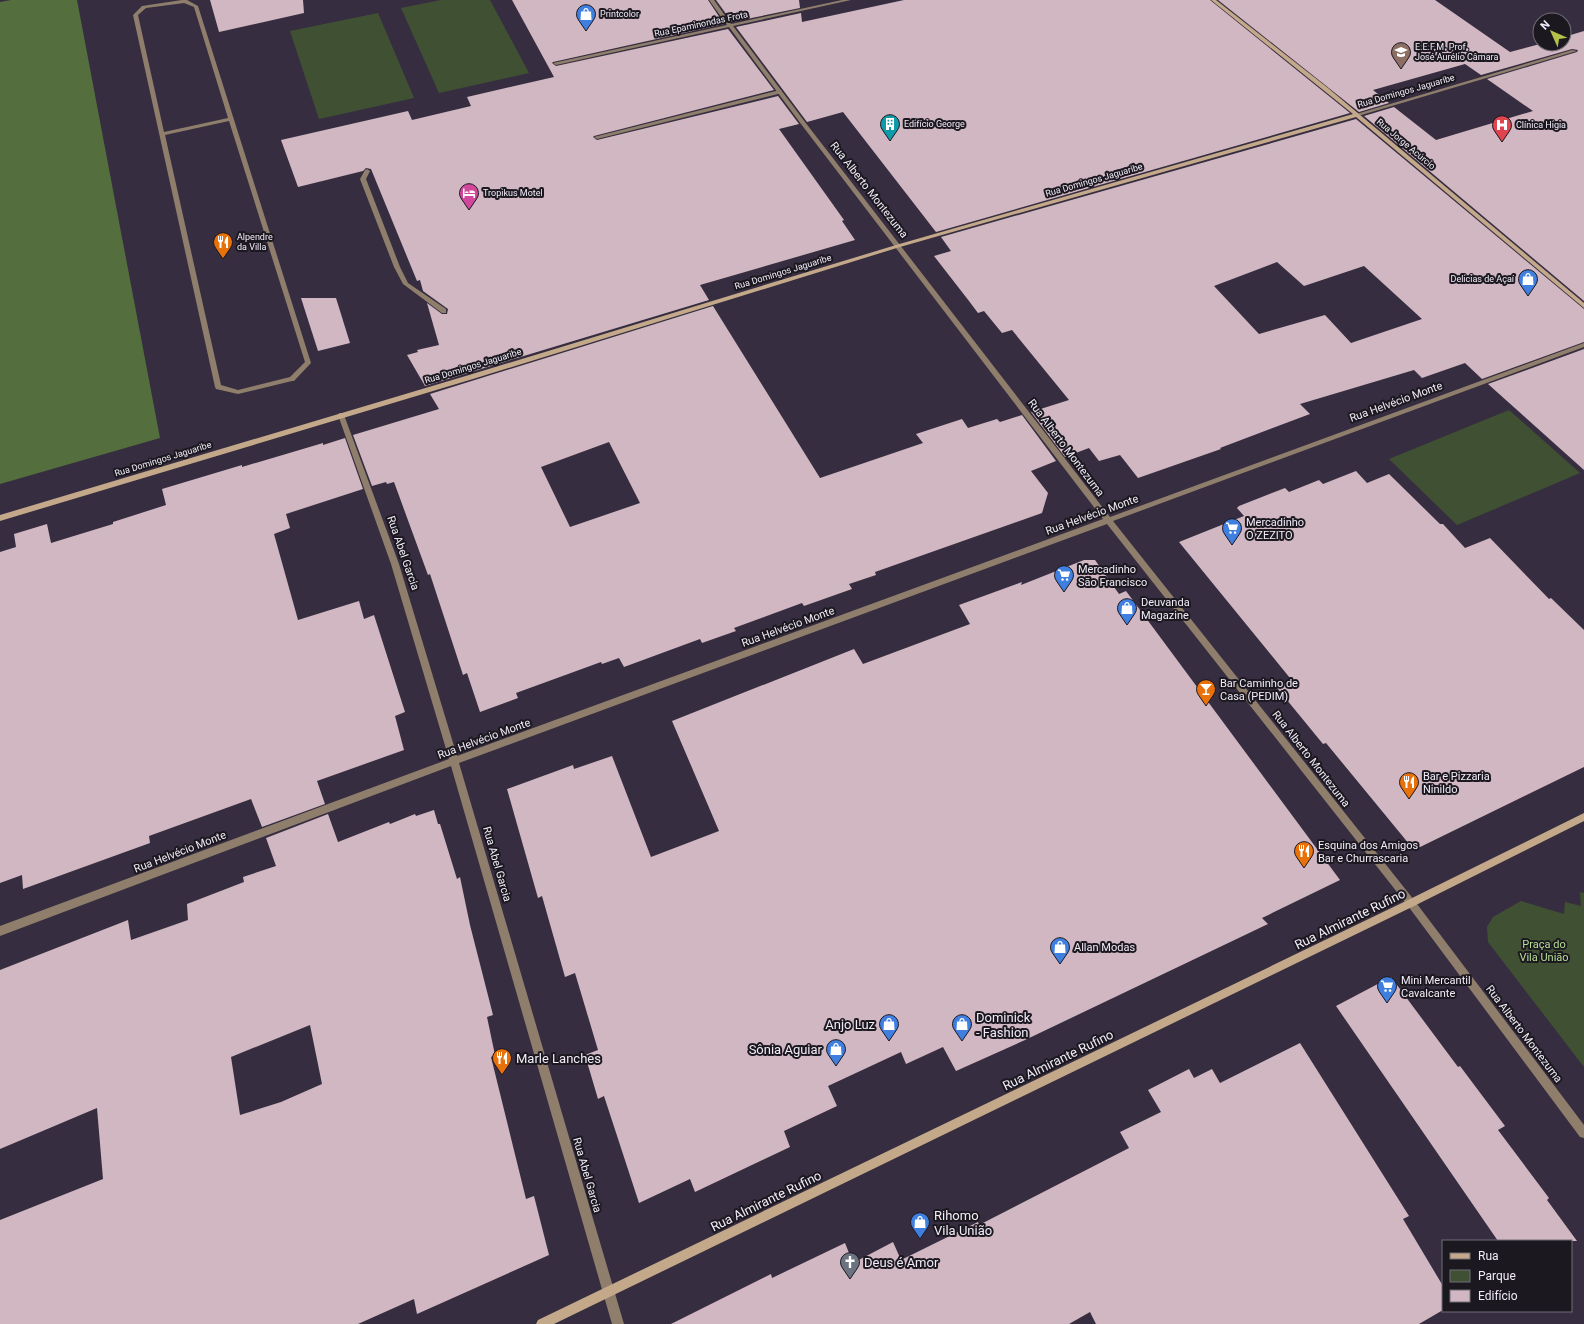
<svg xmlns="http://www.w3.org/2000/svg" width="1584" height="1324" viewBox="0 0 1584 1324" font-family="Roboto,sans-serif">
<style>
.green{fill:#405133}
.forest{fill:#546e3e}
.building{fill:#d1b7c1;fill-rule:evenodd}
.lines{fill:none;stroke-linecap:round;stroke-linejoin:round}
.lane{fill:#8f7e6b;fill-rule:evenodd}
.street{fill:#8f7e6b;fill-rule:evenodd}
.secondary{fill:#c4a88a;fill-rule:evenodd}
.labels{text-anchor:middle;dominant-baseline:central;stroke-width:4;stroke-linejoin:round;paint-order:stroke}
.far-poi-label{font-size:9px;fill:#f1ecf8;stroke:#1c1820;text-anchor:start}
.far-street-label{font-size:9px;fill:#f1ecf8;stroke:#1c1820}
.street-label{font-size:11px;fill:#f1ecf8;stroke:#1c1820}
.poi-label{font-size:11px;fill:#f1ecf8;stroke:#1c1820;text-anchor:start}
.park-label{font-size:11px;fill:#b5df95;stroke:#1c1820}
.near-street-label{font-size:13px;fill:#f1ecf8;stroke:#1c1820}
.near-poi-label{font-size:13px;fill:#f1ecf8;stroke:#1c1820;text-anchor:start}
</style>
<rect width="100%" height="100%" fill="#362e40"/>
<g class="green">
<path d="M441,0H490L529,73L439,93L401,8Z"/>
<path d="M378,13L414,98L319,119L290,31Z"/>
<path d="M1509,410L1580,473L1457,525L1389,459Z"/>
<path d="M1580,892L1584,893V1067L1488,942L1487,927L1493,917L1521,901L1564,914L1565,902L1581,906Z"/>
</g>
<path class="forest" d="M11,0H77L160,438L0,484V2Z"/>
<g class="building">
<path d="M210,0H303L304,13L219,32Z"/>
<path d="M512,0H708L724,24L553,62L552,63L556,66L728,29L774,90L594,136L593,137L597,140L778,96L799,124L779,129L844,220L842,221L855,240L700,285L709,300L425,386L407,355L418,352L417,350L439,345L427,303L442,314H447L448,309L423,291L420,280L417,281L371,169L366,168L363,171L298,187L281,140L408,111L412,120L471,106L467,97L554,77Z"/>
<path d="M716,0H799L800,8L732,22Z"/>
<path d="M904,0H1210L1350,113L936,232L843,112L807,122L736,27L801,13L802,22Z"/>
<path d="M1218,0H1435L1510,52L1540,44H1564V37L1584,31V301L1364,116L1394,107L1436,140L1533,111L1487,79L1577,52L1578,50L1572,49L1481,75L1465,64L1373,90L1389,103L1359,112Z"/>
<path d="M1356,119L1584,309V342L1482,379L1465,363L1422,378L1414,370L1300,404L1310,414L1220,448L1221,449L1138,478L1120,455L1099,461L1089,448L1065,457L1031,412L1069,400L1012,330L1002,333L984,311L978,313L969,301L934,256L951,251L941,237ZM1277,262L1304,286L1364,266L1422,319L1351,343L1325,315L1259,334L1214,286Z"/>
<path d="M301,298H336L350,343L318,351Z"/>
<path d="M713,306L820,478L923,443L916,434L962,419L968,428L997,419L1000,422L1022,415L1056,461L1031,471L1048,493L1042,513L875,572L876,575L849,584L852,589L804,606L802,603L734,628L736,631L702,643L700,639L624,667L619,658L602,664L601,662L516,693L518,698L480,712L467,673L463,675L430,574L428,575L394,482L387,484L386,482L372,486L353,435L439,409L430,394ZM609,442L640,503L570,527L541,467Z"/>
<path d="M1584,349V470L1488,384Z"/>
<path d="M345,438L363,489L286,514L290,528L274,534L298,620L359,601L364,619L374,615L405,712L395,716L404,750L317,781L325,804L262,827L251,799L149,836L150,843L23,889L22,875L0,883V552L16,547L14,534L47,524L51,543L113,524V522L166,505L162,489L242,465V467L323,443V445Z"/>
<path d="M1356,471L1367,483L1389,474L1440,524H1443L1465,548L1490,538L1549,599L1551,598L1584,630V767L1414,850L1326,743L1323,744L1273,683H1294L1179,542L1244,516L1237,508L1239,506L1285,488L1289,492L1319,480L1323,484Z"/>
<path d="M1084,560H1095L1119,594L1126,591L1340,880L1262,918L1268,924L1025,1040L956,1071L943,1047L906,1064L901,1052L828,1086L837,1106L784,1131L790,1147L695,1192L690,1179L639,1203L604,1096L598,1099L585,1055L598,1050L575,973L565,977L542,896L538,898L507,789L573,765L574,769L612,756L651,857L719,831L672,721L854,649L863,664L970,624L959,605L1022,582L1021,585Z"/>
<path d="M434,810L438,824H440L457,879L460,877L470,925L493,1015L487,1017L495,1055L491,1057L526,1199L534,1196L549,1255L417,1314L414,1299L358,1324H0V1220L103,1179L97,1108L0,1149V970L128,920L131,940L188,920L187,904L244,882L243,877L276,866L266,838L328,814L338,842L389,822L390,824L415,814L416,816ZM310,1025L322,1084L281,1102L240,1115L231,1057Z"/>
<path d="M1391,977L1458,1067L1460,1066L1505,1126L1498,1130L1549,1198L1547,1200L1577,1241H1498L1336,1006Z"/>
<path d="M1300,1043L1409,1216L1403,1219L1443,1286V1310L1419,1324H1096L1090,1312L1069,1324H671L771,1274L772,1278L845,1243L853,1263L893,1242L901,1260L978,1222L979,1225L1129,1148L1120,1132L1161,1112L1148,1090L1189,1069L1194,1078L1212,1069L1220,1083Z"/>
</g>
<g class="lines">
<g class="lane">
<path d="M182,0H187L198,6L311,363L294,381H292L238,394L216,389L215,387L133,15L142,6ZM184,3L194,7L228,118L164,132L138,15L146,8ZM229,121L305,362L290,377L238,390L221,385L165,135Z"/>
<path d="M780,90L782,91V93L597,139L594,137Z"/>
<path d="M367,169L370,171L366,179L400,267L408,283L446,309V313H442L403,284L394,267L360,179L365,170Z"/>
</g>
<g class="street">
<path d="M709,0H714L731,24L842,0H851L733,26L805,122L1110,517L1584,343V347L1113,521L1414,900L1584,1125V1138L1580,1137L1408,906L1107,524L459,763L624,1324H612L451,766L0,936V926L449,759L391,564L338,415L339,413H343L344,415L399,564L457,756L1103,519L801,124L729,27L556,65L553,63L727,25Z"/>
<path d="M1572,50L1577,51L1358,116L1353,115Z"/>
</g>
<g class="secondary">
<path d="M1211,0H1216L1328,88L1584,303V308L1356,117L900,247L473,379L0,521V515L469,375L896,245L1353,114Z"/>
<path d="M1584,813V821L1414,906L554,1324H536L538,1320L1408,900Z"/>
</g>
</g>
<defs>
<g id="shop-pin" transform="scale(1)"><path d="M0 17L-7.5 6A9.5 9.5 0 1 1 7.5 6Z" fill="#3f7fe0" stroke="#1c1820"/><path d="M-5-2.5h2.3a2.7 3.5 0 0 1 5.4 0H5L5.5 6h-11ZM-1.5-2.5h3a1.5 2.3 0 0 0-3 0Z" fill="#fff"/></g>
<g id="school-pin" transform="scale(1)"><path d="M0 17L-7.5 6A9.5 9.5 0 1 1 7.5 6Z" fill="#8d6e63" stroke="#1c1820"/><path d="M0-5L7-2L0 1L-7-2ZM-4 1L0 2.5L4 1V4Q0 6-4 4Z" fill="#fff"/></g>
<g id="building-pin" transform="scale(1)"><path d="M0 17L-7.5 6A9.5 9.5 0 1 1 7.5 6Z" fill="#0f9aa8" stroke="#1c1820"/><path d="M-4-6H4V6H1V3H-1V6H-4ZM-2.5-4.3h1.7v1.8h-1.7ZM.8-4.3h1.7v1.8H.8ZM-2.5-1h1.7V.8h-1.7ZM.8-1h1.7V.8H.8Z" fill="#fff"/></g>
<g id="hospital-pin" transform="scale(1)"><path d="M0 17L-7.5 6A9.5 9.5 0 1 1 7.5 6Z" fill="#e0444e" stroke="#1c1820"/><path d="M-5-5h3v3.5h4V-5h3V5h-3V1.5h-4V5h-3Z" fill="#fff"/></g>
<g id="hotel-pin" transform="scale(1)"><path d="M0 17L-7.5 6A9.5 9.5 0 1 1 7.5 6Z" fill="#d1479c" stroke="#1c1820"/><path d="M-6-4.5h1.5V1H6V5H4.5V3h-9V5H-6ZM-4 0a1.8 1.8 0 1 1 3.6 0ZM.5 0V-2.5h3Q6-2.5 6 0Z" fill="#fff"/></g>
<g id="restaurant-pin" transform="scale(1)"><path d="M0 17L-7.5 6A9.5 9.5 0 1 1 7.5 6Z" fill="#e8710a" stroke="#1c1820"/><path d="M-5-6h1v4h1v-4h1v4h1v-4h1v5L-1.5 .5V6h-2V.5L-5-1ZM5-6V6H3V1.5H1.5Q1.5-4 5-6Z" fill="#fff"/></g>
<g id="supermarket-pin" transform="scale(1)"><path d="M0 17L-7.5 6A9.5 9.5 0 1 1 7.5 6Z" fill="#3f7fe0" stroke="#1c1820"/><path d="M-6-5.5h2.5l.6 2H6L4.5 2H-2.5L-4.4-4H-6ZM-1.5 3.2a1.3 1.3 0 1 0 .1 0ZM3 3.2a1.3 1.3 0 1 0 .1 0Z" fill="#fff"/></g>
<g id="bar-pin" transform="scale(1)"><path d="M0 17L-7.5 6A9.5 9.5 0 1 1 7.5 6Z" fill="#e8710a" stroke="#1c1820"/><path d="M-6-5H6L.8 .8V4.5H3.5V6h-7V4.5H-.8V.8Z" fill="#fff"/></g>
<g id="church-pin" transform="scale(1)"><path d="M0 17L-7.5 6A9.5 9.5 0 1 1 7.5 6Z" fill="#6b7280" stroke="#1c1820"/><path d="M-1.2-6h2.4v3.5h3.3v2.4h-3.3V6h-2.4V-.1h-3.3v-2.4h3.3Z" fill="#fff"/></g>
</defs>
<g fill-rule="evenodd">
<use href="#shop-pin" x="586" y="14"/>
<use href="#school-pin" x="1401" y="52"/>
<use href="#building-pin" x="890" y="124"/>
<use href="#hospital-pin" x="1502" y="125"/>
<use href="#hotel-pin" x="469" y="193"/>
<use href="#restaurant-pin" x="223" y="242"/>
<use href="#shop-pin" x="1528" y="279"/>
<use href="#supermarket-pin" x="1232" y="528"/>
<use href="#supermarket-pin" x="1064" y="575"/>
<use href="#shop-pin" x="1127" y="608"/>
<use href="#bar-pin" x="1206" y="689"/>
<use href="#restaurant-pin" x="1409" y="782"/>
<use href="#restaurant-pin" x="1304" y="851"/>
<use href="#shop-pin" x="1060" y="947"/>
<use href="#supermarket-pin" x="1387" y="986"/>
<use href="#shop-pin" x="889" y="1024"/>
<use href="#shop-pin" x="962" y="1024"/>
<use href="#shop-pin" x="836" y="1049"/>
<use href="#restaurant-pin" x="502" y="1058"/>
<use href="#shop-pin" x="920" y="1222"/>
<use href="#church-pin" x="850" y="1262"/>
</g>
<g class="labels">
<g class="far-poi-label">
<text x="600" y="14">Printcolor</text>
<text x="1415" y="47">E.E.F.M. Prof.<tspan x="1415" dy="10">José Aurélio Câmara</tspan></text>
<text x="904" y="124">Edifício George</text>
<text x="1516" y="125">Clínica Higia</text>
<text x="483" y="193">Tropikus Motel</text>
<text x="237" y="237">Alpendre<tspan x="237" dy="10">da Villa</tspan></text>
<text x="1514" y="279" text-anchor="end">Delicias de Açaí</text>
</g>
<g class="far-street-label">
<text transform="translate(701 24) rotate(-12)">Rua Epaminondas Frota</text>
<text transform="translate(1406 91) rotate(-16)">Rua Domingos Jaguaribe</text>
<text transform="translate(1406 144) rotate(40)">Rua Jorge Acúrcio</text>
<text transform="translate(1094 180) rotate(-16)">Rua Domingos Jaguaribe</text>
<text transform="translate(783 272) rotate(-17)">Rua Domingos Jaguaribe</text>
<text transform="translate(473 366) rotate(-17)">Rua Domingos Jaguaribe</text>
<text transform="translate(163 459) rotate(-17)">Rua Domingos Jaguaribe</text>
</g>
<g class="street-label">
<text transform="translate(869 190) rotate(52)">Rua Alberto Montezuma</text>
<text transform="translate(1396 402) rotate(-20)">Rua Helvécio Monte</text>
<text transform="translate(1066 448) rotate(53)">Rua Alberto Montezuma</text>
<text transform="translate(1092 515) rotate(-20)">Rua Helvécio Monte</text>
<text transform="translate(403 553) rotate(71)">Rua Abel Garcia</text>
<text transform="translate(788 627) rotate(-20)">Rua Helvécio Monte</text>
<text transform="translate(484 739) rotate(-20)">Rua Helvécio Monte</text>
<text transform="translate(1311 759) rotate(52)">Rua Alberto Montezuma</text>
<text transform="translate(180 852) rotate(-21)">Rua Helvécio Monte</text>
<text transform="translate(497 864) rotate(74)">Rua Abel Garcia</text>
<text transform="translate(1524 1034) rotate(53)">Rua Alberto Montezuma</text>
<text transform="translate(587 1175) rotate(74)">Rua Abel Garcia</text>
</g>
<g class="poi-label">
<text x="1246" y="522">Mercadinho<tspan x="1246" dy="13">O ZEZITO</tspan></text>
<text x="1078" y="569">Mercadinho<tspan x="1078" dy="13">São Francisco</tspan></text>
<text x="1141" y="602">Deuvanda<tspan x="1141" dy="13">Magazine</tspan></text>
<text x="1220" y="683">Bar Caminho de<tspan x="1220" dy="13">Casa (PEDIM)</tspan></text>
<text x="1423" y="776">Bar e Pizzaria<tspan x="1423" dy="13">Ninildo</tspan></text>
<text x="1318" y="845">Esquina dos Amigos<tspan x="1318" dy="13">Bar e Churrascaria</tspan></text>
<text x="1074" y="947">Allan Modas</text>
<text x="1401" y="980">Mini Mercantil<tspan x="1401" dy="13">Cavalcante</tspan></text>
</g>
<g class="park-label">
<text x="1544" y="944">Praça do<tspan x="1544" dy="13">Vila União</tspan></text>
</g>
<g class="near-street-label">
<text transform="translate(1350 919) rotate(-26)">Rua Almirante Rufino</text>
<text transform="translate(1058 1060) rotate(-26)">Rua Almirante Rufino</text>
<text transform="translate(766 1201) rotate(-26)">Rua Almirante Rufino</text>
</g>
<g class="near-poi-label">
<text x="976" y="1017">Dominick<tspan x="976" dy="15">- Fashion</tspan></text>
<text x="875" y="1024" text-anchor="end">Anjo Luz</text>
<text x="822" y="1049" text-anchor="end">Sônia Aguiar</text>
<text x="516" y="1058">Marle Lanches</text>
<text x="934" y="1215">Rihomo<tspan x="934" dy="15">Vila União</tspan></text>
<text x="864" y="1262">Deus é Amor</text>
</g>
</g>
<rect x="1442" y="1240" width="130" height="72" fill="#1c1820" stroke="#716d76"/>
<rect x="1450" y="1253" width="20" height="6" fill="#c4a88a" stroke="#716d76"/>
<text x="1478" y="1260" font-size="12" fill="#f1ecf8">Rua</text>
<rect x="1450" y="1270" width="20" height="12" fill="#405133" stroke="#716d76"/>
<text x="1478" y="1280" font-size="12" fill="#f1ecf8">Parque</text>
<rect x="1450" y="1290" width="20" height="12" fill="#d1b7c1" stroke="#716d76"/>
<text x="1478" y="1300" font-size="12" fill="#f1ecf8">Edifício</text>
<g transform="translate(1552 32) rotate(315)"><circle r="19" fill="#1c1820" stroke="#716d76"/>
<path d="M0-3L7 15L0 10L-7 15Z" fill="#b6c149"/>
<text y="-6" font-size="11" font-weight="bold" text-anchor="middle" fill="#f1ecf8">N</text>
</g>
</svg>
